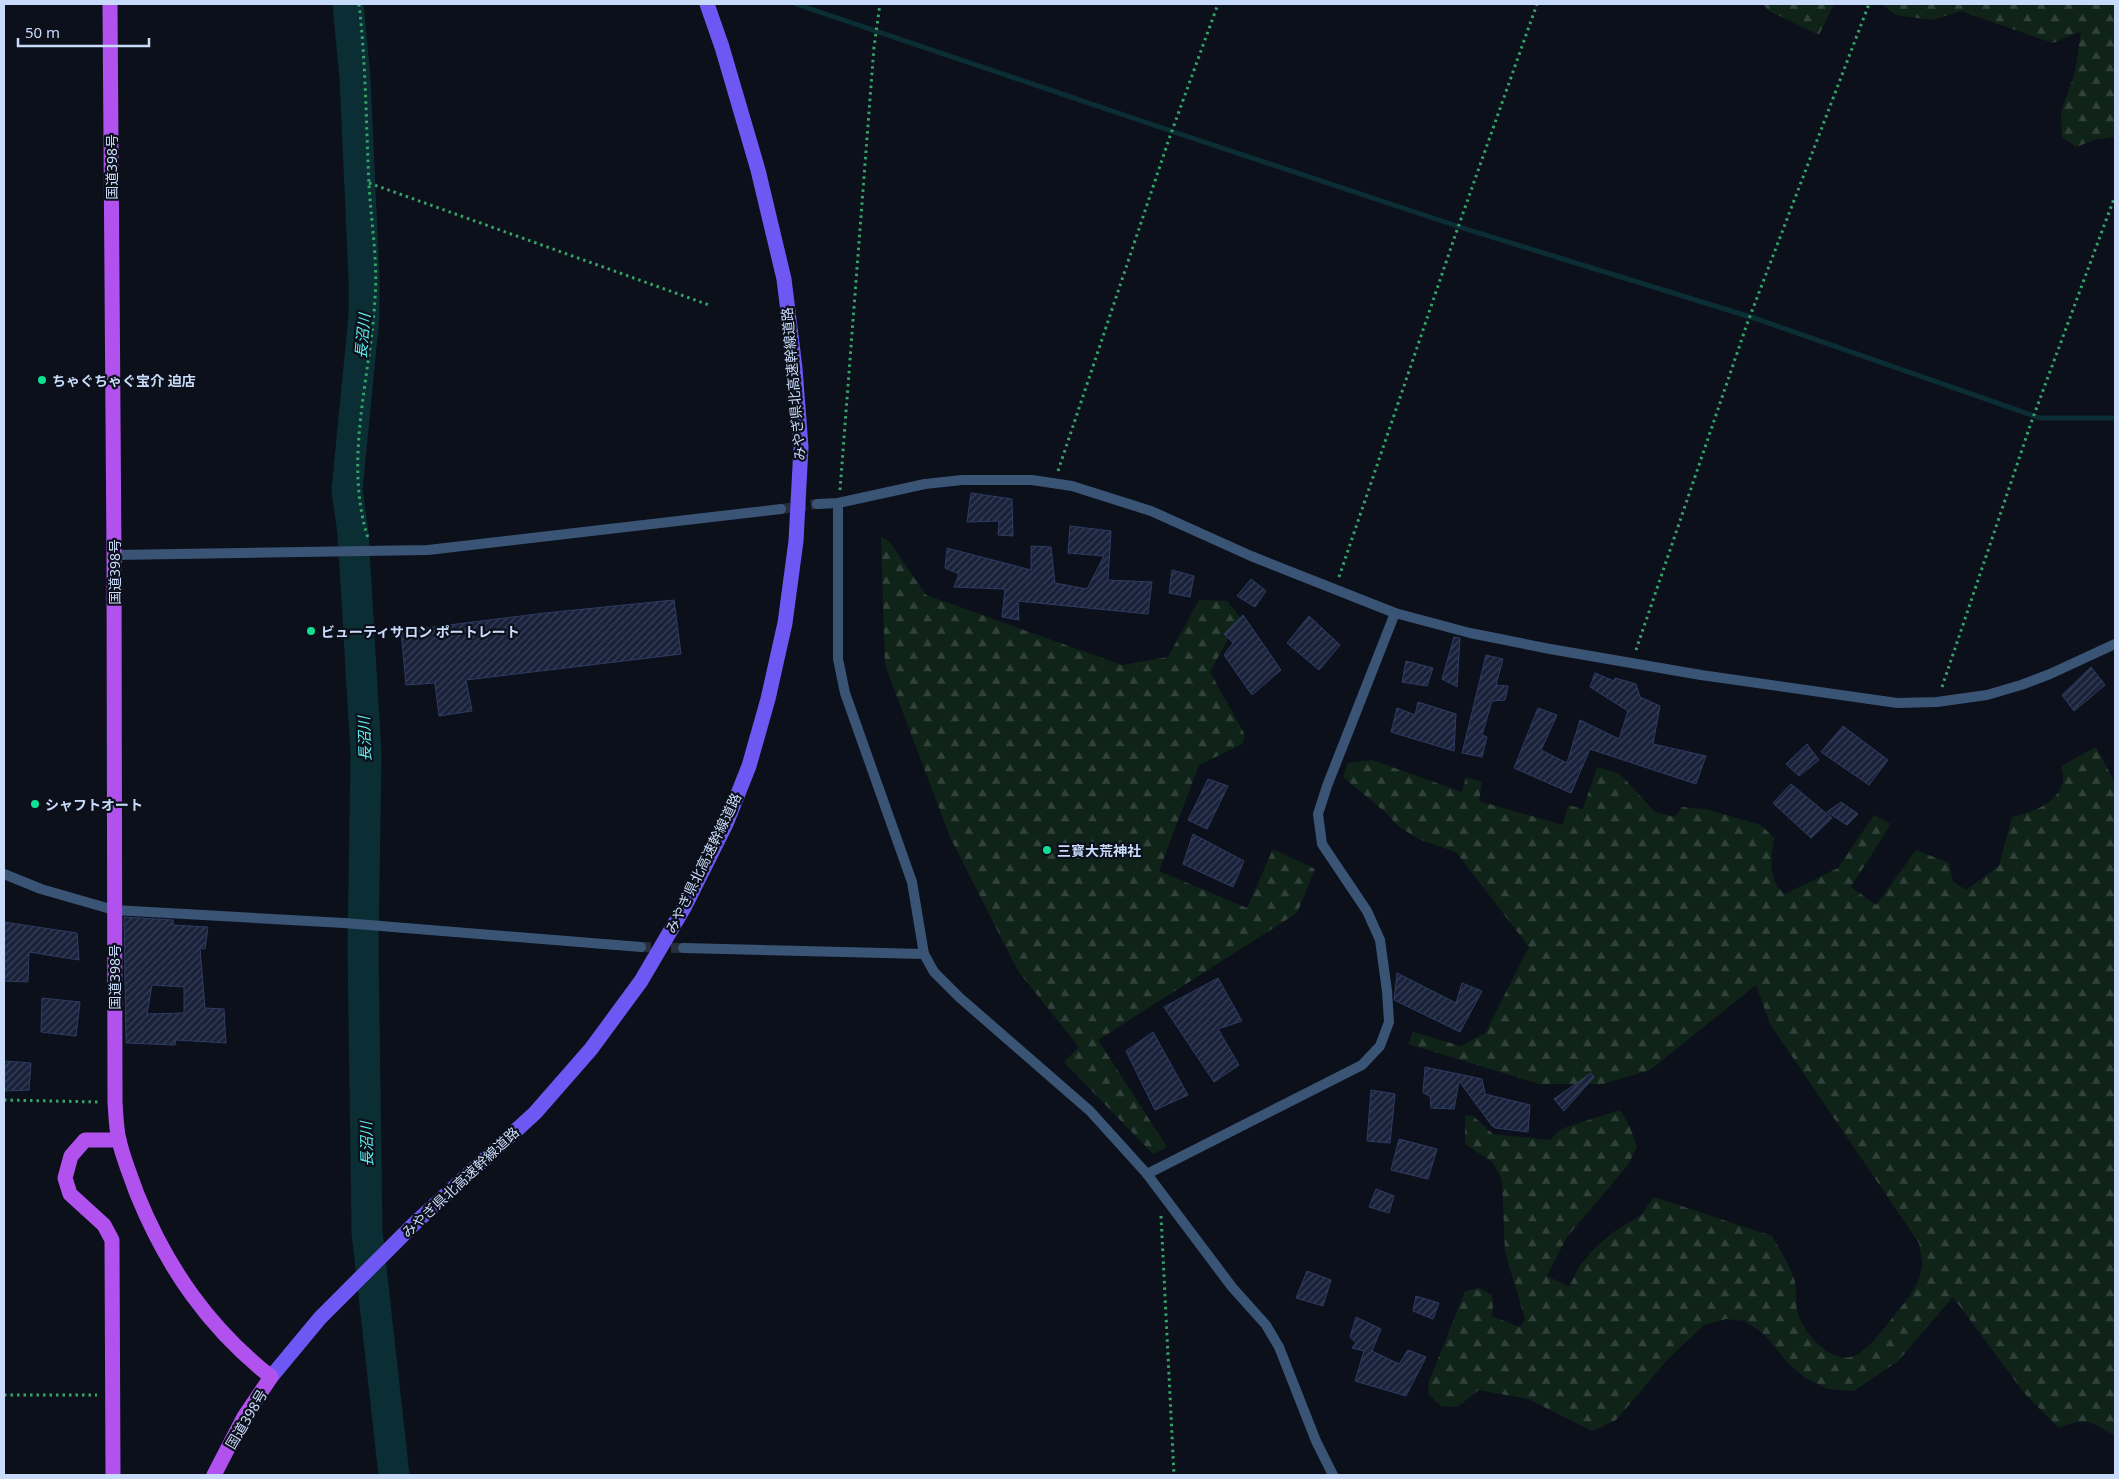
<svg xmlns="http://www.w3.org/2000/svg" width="2119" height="1479" viewBox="0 0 2119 1479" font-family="'Noto Sans','Noto Sans JP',sans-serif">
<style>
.forest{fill:url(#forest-firs)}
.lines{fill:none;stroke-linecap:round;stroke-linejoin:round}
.stream{stroke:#0b2d34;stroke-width:5}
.river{stroke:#0b2d34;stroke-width:31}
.building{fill:url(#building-hatch);stroke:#2d3c64;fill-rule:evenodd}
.minor-tunnel{stroke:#282e3c;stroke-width:10;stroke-dasharray:10 5;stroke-linecap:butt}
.path{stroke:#34a468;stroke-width:3;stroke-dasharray:2.5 4;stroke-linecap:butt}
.minor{stroke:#3a5476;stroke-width:10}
.primary{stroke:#6f57f3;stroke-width:15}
.trunk{stroke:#b152ef;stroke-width:15}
.poi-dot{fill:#0fe091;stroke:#0c101a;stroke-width:2}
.labels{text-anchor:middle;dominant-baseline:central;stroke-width:4.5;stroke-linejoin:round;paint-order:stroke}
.street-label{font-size:14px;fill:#c9dbfb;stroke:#0c101a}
.poi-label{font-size:14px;font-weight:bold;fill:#c9dbfb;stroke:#0c101a;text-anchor:start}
.water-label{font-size:15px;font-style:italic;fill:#5ef4f2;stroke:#0c101a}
</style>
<defs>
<pattern id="forest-firs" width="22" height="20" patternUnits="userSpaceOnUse" patternTransform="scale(1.25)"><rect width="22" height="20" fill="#0f2319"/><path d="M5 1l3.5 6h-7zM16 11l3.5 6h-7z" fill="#31423b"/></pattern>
<pattern id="building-hatch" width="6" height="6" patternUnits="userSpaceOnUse" patternTransform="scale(1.25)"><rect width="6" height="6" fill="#19223a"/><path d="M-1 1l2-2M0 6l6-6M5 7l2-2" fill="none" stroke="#394257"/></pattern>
</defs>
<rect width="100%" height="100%" fill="#0c101a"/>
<g class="forest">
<path d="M1763,4H1834L1819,35L1769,11Z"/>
<path d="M1882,4H2115V140L2113,137L2094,140L2076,147L2062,137L2061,111L2075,73L2081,31L2053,43L1961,11L1932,20L1895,15Z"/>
<path d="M881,537L889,541L926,595L1122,665L1168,657L1199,600L1227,601L1240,617L1210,672L1245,735L1242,744L1199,765L1159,871L1247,908L1273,849L1315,869L1297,913L1098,1040L1167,1147L1153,1154L1064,1062L1079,1047L1018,971L950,837L885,665Z"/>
<path d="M2096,747L2115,783V1436C2091,1422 2087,1416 2059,1428L2025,1394L1953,1297L1898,1361L1854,1391L1827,1389L1805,1378L1786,1361L1765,1335L1745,1321L1726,1319L1704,1325L1668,1359L1616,1420L1592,1431L1528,1399L1479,1390L1457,1407L1441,1406L1429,1395L1428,1384L1465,1291L1479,1288L1492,1295L1493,1310L1491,1316L1520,1327L1525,1319L1505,1252L1502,1179L1492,1162L1465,1144V1116L1472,1115L1493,1134L1550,1140L1561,1129L1620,1110L1630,1127L1637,1147L1628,1165L1567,1237L1547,1276L1569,1287L1580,1265L1595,1248L1612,1233L1641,1215L1654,1197L1772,1236C1779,1249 1788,1262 1793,1276C1798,1287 1795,1299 1797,1310C1801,1331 1831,1365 1854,1356C1868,1350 1881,1332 1890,1321C1902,1306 1921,1285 1922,1265C1922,1258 1920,1250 1919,1243L1770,1024L1756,985L1650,1070L1603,1084H1539L1408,1044L1413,1032L1461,1046L1485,1033L1529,947L1456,852L1421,840L1399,827L1385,812L1343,777L1348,763L1372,760L1462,792L1466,777L1482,782L1479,801L1563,825L1568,805L1583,809L1597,767L1620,774L1655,812L1675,817L1682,807L1705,809L1761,825L1774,838C1771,858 1767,880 1785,894L1838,868L1874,815L1891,824L1851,887L1876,905L1916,850L1949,863L1953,882L1966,890L1999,866L2012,817C2031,812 2057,805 2063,782C2064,778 2062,771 2061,766Z"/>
</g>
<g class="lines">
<path class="stream" d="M796,4L1180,134L1466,229L1757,319L2040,418H2115"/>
<path class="river" d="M348,4L355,78L364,278V316L347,490L353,533L366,754L363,947L367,1232L394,1475"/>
</g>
<g class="building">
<path d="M971,493L1012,499L1013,536L998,535L999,521L967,522Z"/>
<path d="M1070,526L1111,531L1108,580L1152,582L1148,614L1018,601L1019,620L1002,617L1005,589L954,587L959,574L945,568L947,548L1031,570V546L1051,547L1055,583L1087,589L1104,556L1068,553Z"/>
<path d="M1172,570L1194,576L1190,597L1169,593Z"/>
<path d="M1251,579L1266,591L1255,607L1237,596Z"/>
<path d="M674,600L681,654L466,680L472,711L439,716L435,683L406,685L401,631L545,613Z"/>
<path d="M1243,615L1281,670L1252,695L1224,655L1233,643L1224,634Z"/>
<path d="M1309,616L1340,645L1319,670L1287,643Z"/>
<path d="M1454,637L1460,638L1457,687L1442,679Z"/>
<path d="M1486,655L1503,659L1496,685L1508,686L1505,700L1492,701L1482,735L1487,737L1482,757L1462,753Z"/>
<path d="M1406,661L1433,668L1427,686L1402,682Z"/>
<path d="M2091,667L2105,685L2074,711L2062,695Z"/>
<path d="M1595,673L1614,681L1615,678L1636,684L1640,697L1660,706L1653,744L1706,756L1696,784L1590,749L1571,793L1514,768L1538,708L1557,715L1541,750L1567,763L1580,720L1619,739L1628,711L1590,687Z"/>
<path d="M1418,702L1456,714L1454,751L1391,732L1397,708L1415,715Z"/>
<path d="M1843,726L1888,760L1869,785L1821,752Z"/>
<path d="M1807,744L1819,760L1799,776L1786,764Z"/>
<path d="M1208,779L1228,786L1207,829L1188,820Z"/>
<path d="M1791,784L1832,818L1811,838L1773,803Z"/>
<path d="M1841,802L1858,814L1847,825L1827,812Z"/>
<path d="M1193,834L1244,861L1233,887L1183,864Z"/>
<path d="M124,917L173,920V925L208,927L205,949L200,948L205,1008L224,1009L226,1043L176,1040L175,1045L126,1043ZM152,985L184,987V1013L147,1014Z"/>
<path d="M4,922L77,933L79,960L29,952L28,982L4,981Z"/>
<path d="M1397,973L1456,1003L1462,983L1482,991L1460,1032L1394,1000Z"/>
<path d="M1218,978L1242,1021L1218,1029L1239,1065L1214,1082L1164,1007Z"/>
<path d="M42,998L80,1002L76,1036L41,1032Z"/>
<path d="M1153,1032L1188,1095L1155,1110L1126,1051Z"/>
<path d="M4,1061L31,1063L29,1090L4,1091Z"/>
<path d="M1425,1067L1482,1079L1485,1094L1530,1105L1528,1132L1495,1128L1493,1125V1127L1459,1081L1454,1109L1431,1108L1430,1096L1423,1093Z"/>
<path d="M1591,1073L1594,1077L1564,1111L1554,1099Z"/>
<path d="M1371,1090L1395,1094L1390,1143L1367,1141Z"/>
<path d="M1399,1139L1437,1149L1428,1179L1391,1170Z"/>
<path d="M1376,1189L1394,1196L1389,1213L1369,1207Z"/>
<path d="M1307,1271L1331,1280L1323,1306L1296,1298Z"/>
<path d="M1416,1296L1439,1303L1433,1319L1413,1311Z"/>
<path d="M1356,1317L1381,1329L1372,1351L1399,1364L1408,1350L1426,1357L1406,1396L1355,1381L1364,1351L1352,1348L1356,1343L1350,1337Z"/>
</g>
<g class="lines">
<g class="minor-tunnel">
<path d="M781,509L817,504"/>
<path d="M641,947L683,948"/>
</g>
<g class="path">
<path d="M359,4C366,64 366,124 369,185C371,222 378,261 375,298C371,376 343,460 368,538"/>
<path d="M369,183L709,305"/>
<path d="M1058,471L1169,139L1218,4"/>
<path d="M840,490L874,47L880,4"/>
<path d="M1339,577L1456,233L1537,4"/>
<path d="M1636,650L1747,324L1869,4"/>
<path d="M1942,687L2031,423L2115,196"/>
<path d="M4,1100L99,1102"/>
<path d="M1161,1216L1174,1475"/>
<path d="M4,1395H97"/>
</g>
<g class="minor">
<path d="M838,503V659L845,693L912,882L924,954L934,972L959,997L1090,1111L1147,1174L1232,1287L1266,1325L1279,1347L1316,1441L1333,1475"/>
<path d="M817,504L838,503L925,484L962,480H1032L1072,486L1151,511L1251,556L1395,613L1470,633L1550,649L1701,675L1897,703L1937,702L1987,695L2021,685L2050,674L2115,644"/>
<path d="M114,555L428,550L781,509"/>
<path d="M4,874L41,889L114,910L344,923L641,947"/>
<path d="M683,948L924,954"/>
<path d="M1147,1174L1362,1065L1380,1046L1389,1022L1387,991L1380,940L1367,911L1322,844L1318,814L1327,786L1395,613"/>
</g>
<path class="primary" d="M271,1377L320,1318L414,1224L535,1113L591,1049L641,981L685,906L726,824L749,766L768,699L785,623L796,541L801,447L795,368L784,279L758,170L722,47L707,4"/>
<g class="trunk">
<path d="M110,4L114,555L115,1102C116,1115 116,1128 119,1140C123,1158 131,1177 137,1194C167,1268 209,1328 271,1377L244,1417L214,1475"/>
<path d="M113,1475L112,1240L104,1225L70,1194L65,1178L71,1156L85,1140H119"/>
</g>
</g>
<g class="poi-dot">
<circle cx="42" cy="380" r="5"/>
<circle cx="311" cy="631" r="5"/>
<circle cx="35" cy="804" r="5"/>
<circle cx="1047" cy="850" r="5"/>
</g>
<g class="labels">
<g class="street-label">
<text transform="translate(111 167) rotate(-90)">国道398号</text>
<text transform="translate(793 384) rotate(-95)">みやぎ県北高速幹線道路</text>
<text transform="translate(114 572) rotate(-90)">国道398号</text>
<text transform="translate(703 863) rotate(-64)">みやぎ県北高速幹線道路</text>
<text transform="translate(114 977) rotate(-90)">国道398号</text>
<text transform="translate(460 1182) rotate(-43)">みやぎ県北高速幹線道路</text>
<text transform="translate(246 1419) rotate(-59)">国道398号</text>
</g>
<g class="poi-label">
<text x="52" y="380">ちゃぐちゃぐ宝介 迫店</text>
<text x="321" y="631">ビューティサロン ポートレート</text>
<text x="45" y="804">シャフトオート</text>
<text x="1057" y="850">三寳大荒神社</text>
</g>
<g class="water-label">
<text transform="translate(362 336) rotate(-85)">長沼川</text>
<text transform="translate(364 739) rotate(-92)">長沼川</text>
<text transform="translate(366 1144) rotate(-91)">長沼川</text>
</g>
</g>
<rect width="2119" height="1479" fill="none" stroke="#c9dbfb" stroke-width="10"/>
<path d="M18 38v8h131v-8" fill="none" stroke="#c9dbfb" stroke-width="2.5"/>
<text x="25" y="38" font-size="15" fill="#c9dbfb" stroke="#0c101a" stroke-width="4" paint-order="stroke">50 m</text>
</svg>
